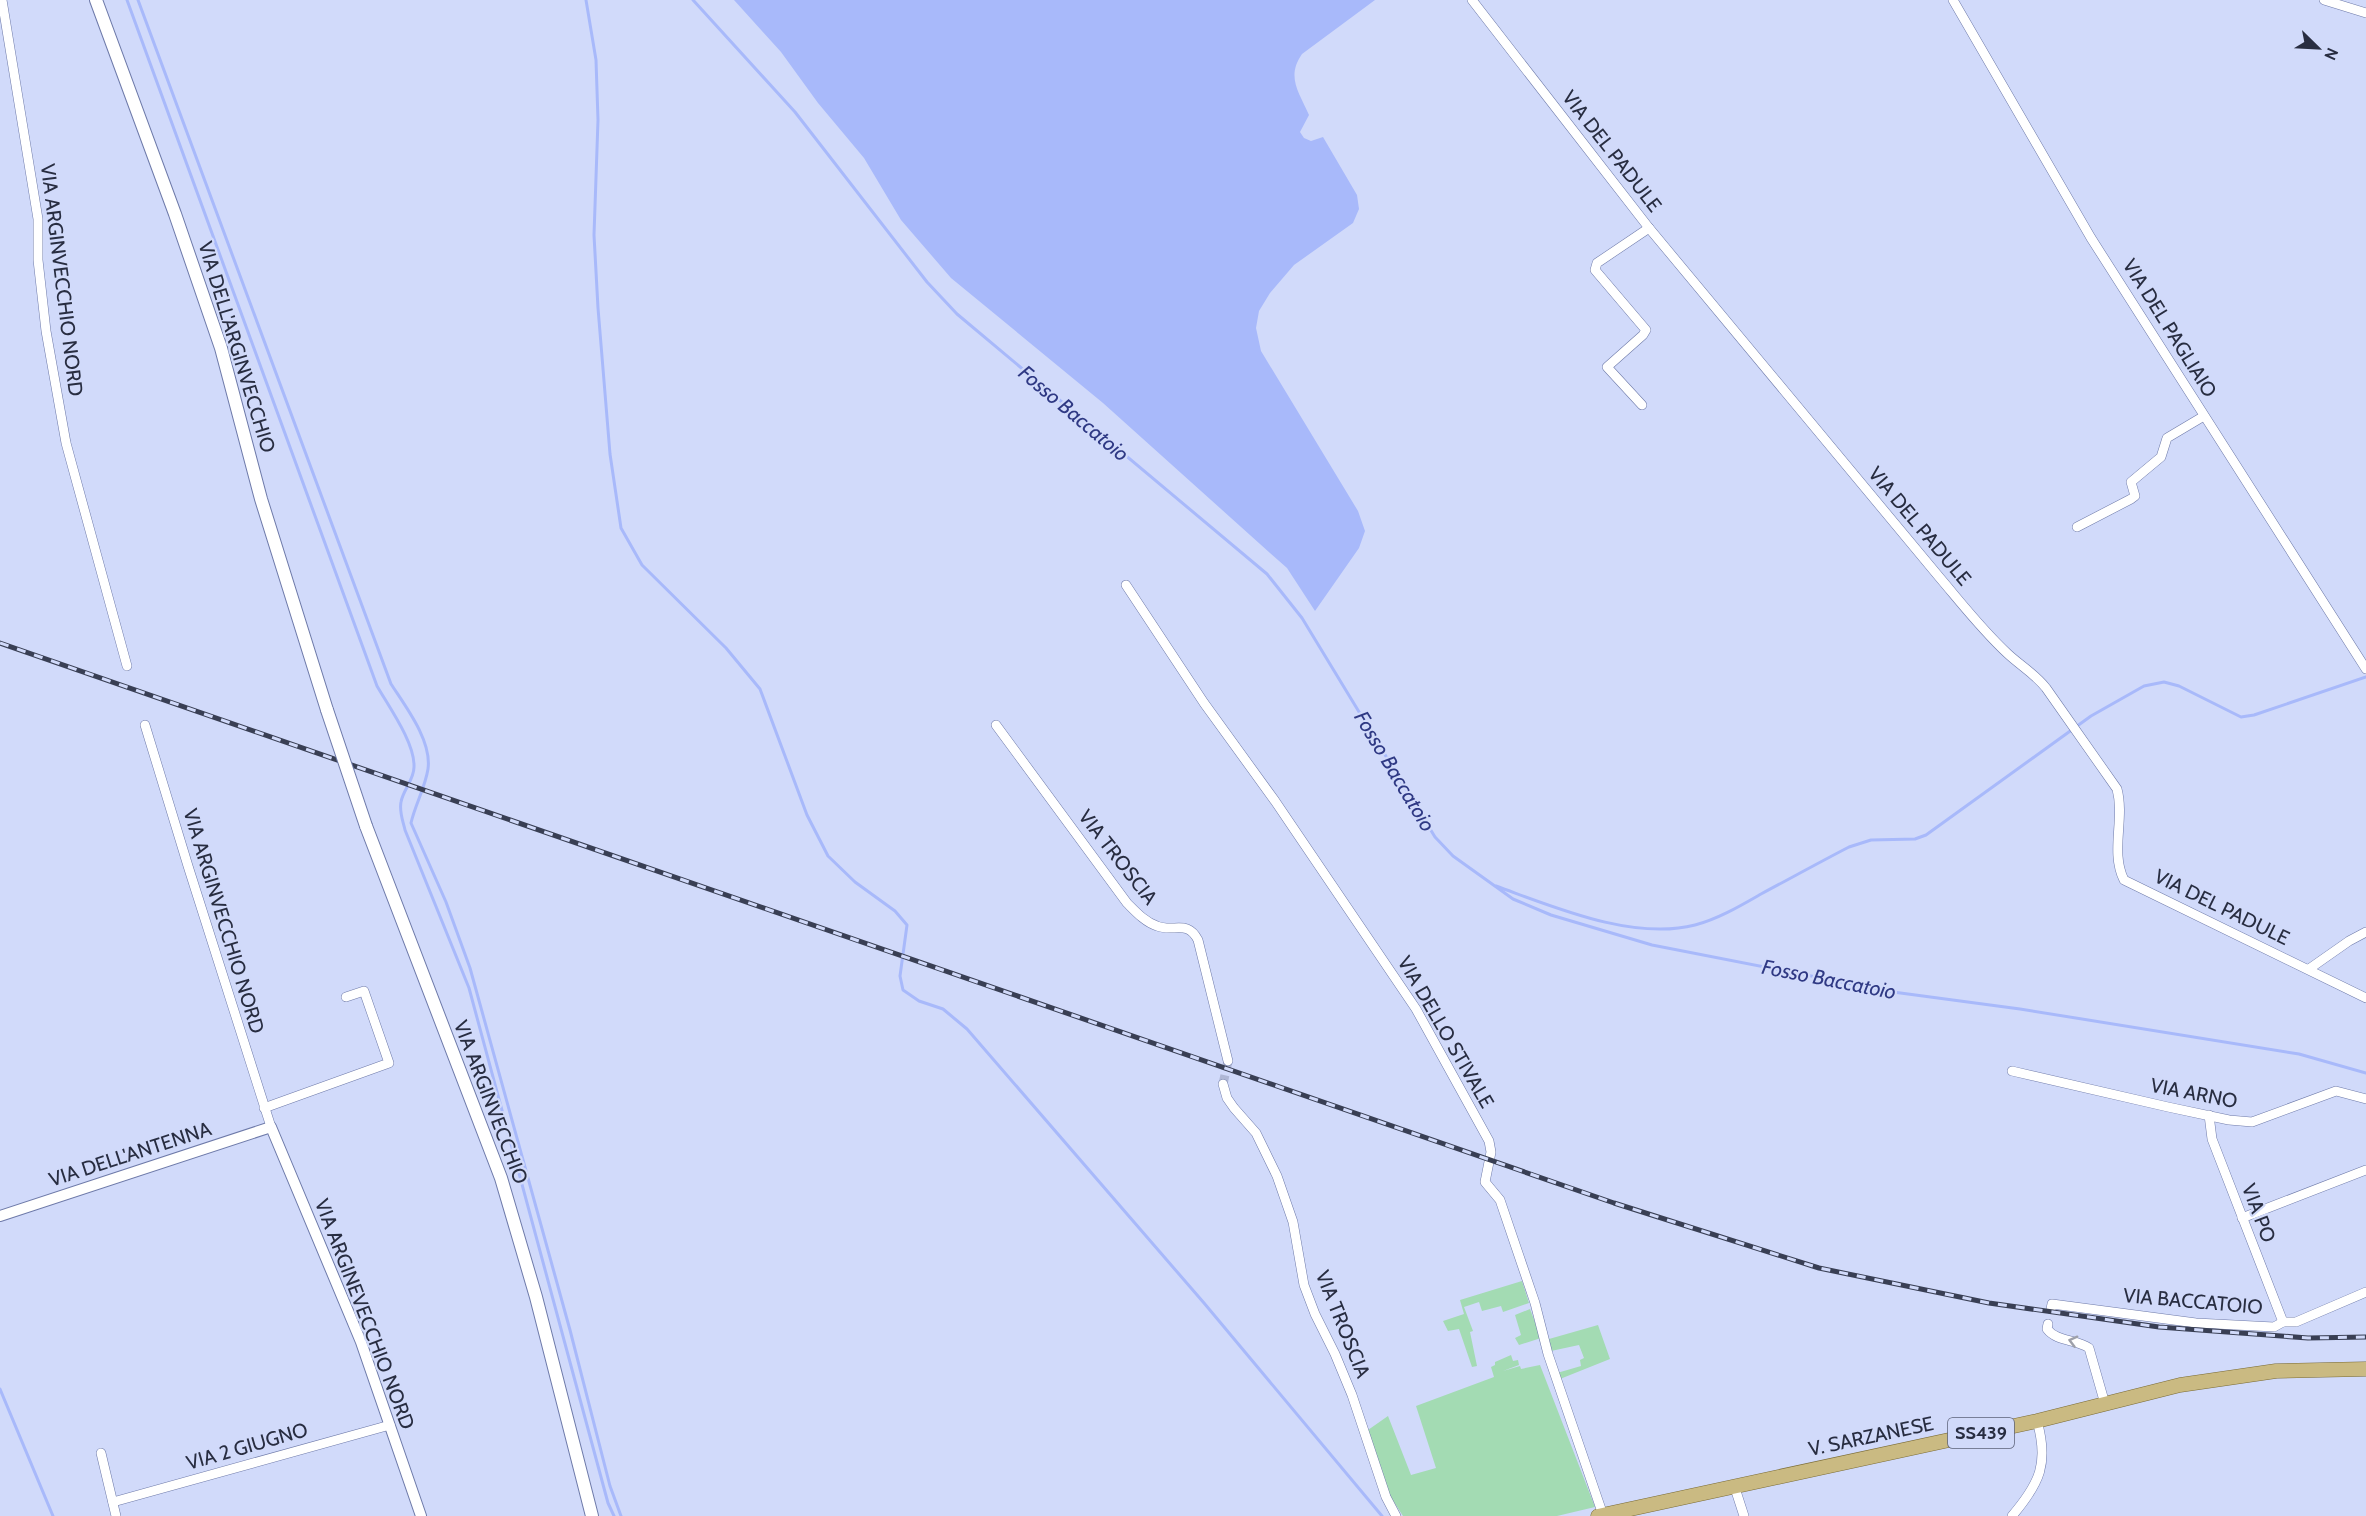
<svg xmlns="http://www.w3.org/2000/svg" width="2366" height="1516" viewBox="0 0 2366 1516" font-family="Cabin,sans-serif">
<style>
.green{fill:#a3dbb3}
.water{fill:#a8b9fa}
.lines{fill:none;stroke-linecap:round;stroke-linejoin:round}
.stream{stroke:#a8b9fa;stroke-width:3}
.minor-tunnel{stroke:#afb7d5;stroke-width:9;stroke-dasharray:9 4.5;stroke-linecap:butt}
.minor-casing{stroke:#6e7aa9;stroke-width:10}
.tertiary-casing{stroke:#6e7aa9;stroke-width:12}
.secondary-casing{stroke:#6e7aa9;stroke-width:14}
.primary-casing{stroke:#7a6b35;stroke-width:15}
.minor{stroke:#fff;stroke-width:9}
.tertiary{stroke:#fff;stroke-width:10}
.secondary{stroke:#fff;stroke-width:12}
.primary{stroke:#caba82;stroke-width:14}
.rail-casing{stroke:#393f54;stroke-width:5}
.rail{stroke:#d1dafa;stroke-width:3;stroke-dasharray:9;stroke-linecap:butt}
.secondary-bridge-casing{stroke:#6e7aa9;stroke-width:14;stroke-linecap:butt}
.secondary-bridge{stroke:#fff;stroke-width:12}
.oneway{stroke:#9ea0aa}
.labels{text-anchor:middle;dominant-baseline:central;stroke-width:4.5;stroke-linejoin:round;paint-order:stroke}
.shield{fill:#d1dafa;stroke:#5b6178;stroke-width:1.5}
.shield-label{font-size:18px;font-weight:bold;fill:#282d41}
.street-label{font-size:20px;fill:#282d41;stroke:#d1dafa}
.water-label{font-size:21px;font-style:italic;fill:#2f3984;stroke:#d1dafa}
</style>
<rect width="100%" height="100%" fill="#d1dafa"/>
<g class="green">
<path d="M1522,1281L1529,1303L1503,1312L1501,1306L1482,1311L1479,1302L1464,1307L1473,1331L1470,1332L1477,1366L1472,1367L1459,1329L1448,1331L1443,1321L1464,1314L1460,1300Z"/>
<path d="M1530,1309L1541,1338L1519,1345L1515,1338L1521,1335L1515,1315Z"/>
<path d="M1598,1325L1610,1359L1560,1379L1557,1373L1581,1366L1580,1360L1584,1358L1579,1345L1551,1351L1549,1339Z"/>
<path d="M1511,1355L1513,1361L1518,1360L1519,1365L1503,1371L1520,1366L1521,1369L1540,1365L1595,1507L1557,1516H1403L1390,1496L1368,1430L1388,1416L1411,1475L1436,1468L1416,1406L1494,1377L1491,1367L1495,1365V1362Z"/>
</g>
<path class="water" d="M734,0H1375L1302,54C1286,77 1299,92 1309,115L1300,132L1304,138L1311,141L1323,137L1357,195L1359,209L1353,223L1294,265L1270,293L1259,311L1256,328L1261,351L1358,511L1365,531L1359,548L1315,611L1287,568L1270,553L1103,403L951,278L901,220L864,158L818,103L781,52Z"/>
<g class="lines">
<g class="stream">
<path d="M127,0L377,686C389,707 415,743 414,767C414,780 403,790 401,802C399,812 403,821 405,830L469,988L608,1503L614,1516"/>
<path d="M138,0L391,684C406,707 432,741 428,769C425,788 415,805 411,823L446,902L470,968L570,1330L610,1486L621,1516"/>
<path d="M586,0L596,60L598,120L594,235L598,308L610,454L621,528L642,565L726,648L760,689L807,815L828,856L855,882L895,911L907,925L900,976L903,990L919,1001L943,1009L967,1029L1204,1303L1382,1516"/>
<path d="M693,0L795,112L927,282L957,314L1267,574L1302,618L1435,837L1453,856L1513,899L1551,915L1652,945L1893,992L2020,1009L2299,1054L2366,1073"/>
<path d="M1496,886C1554,907 1633,941 1695,925C1718,919 1740,906 1761,894C1791,878 1820,862 1849,847L1871,840L1915,839L1926,835L2091,716L2144,686L2164,682L2179,686L2241,717L2254,715L2366,677"/>
<path d="M0,1389L53,1516"/>
</g>
<path class="minor-tunnel" d="M1223,1084L1228,1061"/>
<g class="minor-casing">
<g id="minor">
<path d="M2,0L38,219V260L46,331L66,443L127,666"/>
<path d="M1472,0L1649,228L1940,578C1962,604 1983,631 2008,654C2021,666 2035,674 2046,688L2117,789C2125,819 2110,852 2124,880L2366,998"/>
<path d="M1953,0L2091,238L2366,669"/>
<path d="M2324,0L2366,13"/>
<path d="M1642,405L1607,367L1643,335L1646,330L1595,270L1597,263L1649,228"/>
<path d="M2077,527L2131,499L2135,496L2131,482L2161,457L2167,438L2204,416"/>
<path d="M1126,585L1204,703L1275,801L1416,1009L1489,1141L1491,1152L1485,1182L1500,1200L1535,1303L1548,1354L1603,1515"/>
<path d="M145,725L188,866L271,1127"/>
<path d="M996,725L1127,903C1136,912 1145,922 1157,926C1174,933 1187,919 1198,940L1228,1061"/>
<path d="M2309,969L2349,941L2366,932"/>
<path d="M2012,1071L2168,1107L2229,1120L2252,1122L2336,1091L2366,1099"/>
<path d="M1223,1084L1227,1098L1234,1108L1256,1133L1277,1176L1293,1222L1304,1285L1315,1314L1335,1354L1352,1395L1386,1497L1396,1516"/>
<path d="M264,1108L389,1063L364,991L346,997"/>
<path d="M2209,1115L2212,1139L2283,1322"/>
<path d="M2242,1218L2366,1170"/>
<path d="M2051,1309L2052,1304L2196,1323L2274,1327L2283,1322H2296L2366,1292"/>
<path d="M2048,1324L2047,1329C2057,1342 2076,1339 2089,1348L2105,1404"/>
<path d="M101,1453L116,1516"/>
<path d="M1734,1485L1744,1516"/>
<path d="M113,1502L390,1425"/>
<path d="M2012,1516C2040,1483 2049,1463 2037,1421"/>
</g>
</g>
<g class="tertiary-casing">
<path id="tertiary" d="M0,1216L271,1127L361,1342L421,1516"/>
</g>
<g class="secondary-casing">
<g id="secondary">
<path d="M96,0L175,214L221,348L261,499L327,710"/>
<path d="M366,826L501,1178L536,1297L592,1516"/>
</g>
</g>
<g class="primary-casing">
<path id="primary" d="M1598,1516L2037,1421L2180,1385L2276,1371L2366,1369"/>
</g>
<use href="#minor" class="minor"/>
<use href="#tertiary" class="tertiary"/>
<use href="#secondary" class="secondary"/>
<use href="#primary" class="primary"/>
<g class="rail-casing">
<path id="rail" d="M0,643L1614,1203L1819,1268L1989,1303L2159,1327L2308,1338L2366,1337"/>
</g>
<use href="#rail" class="rail"/>
<g class="secondary-bridge-casing">
<path id="secondary-bridge" d="M327,710L366,826"/>
</g>
<use href="#secondary-bridge" class="secondary-bridge"/>
</g>
<defs><path id="oneway-chevron" d="M-2-3.5L2.5 0L-2 3.5" fill="none" stroke-width="1.6" stroke-linecap="round" stroke-linejoin="round" transform="scale(1.5)"/></defs>
<use class="oneway" href="#oneway-chevron" transform="translate(2073 1341) rotate(-165)"/>
<g class="labels">
<rect class="shield" x="1948" y="1418" width="66" height="30" rx="4.5"/>
<g class="shield-label">
<text x="1981" y="1433">SS439</text>
</g>
<g class="street-label">
<text transform="translate(1612 151) rotate(52)">VIA DEL PADULE</text>
<text transform="translate(62 280) rotate(83)">VIA ARGINVECCHIO NORD</text>
<text transform="translate(2170 328) rotate(58)">VIA DEL PAGLIAIO</text>
<text transform="translate(237 347) rotate(73)">VIA DELL'ARGINVECCHIO</text>
<text transform="translate(1920 526) rotate(50)">VIA DEL PADULE</text>
<text transform="translate(1118 857) rotate(52)">VIA TROSCIA</text>
<text transform="translate(2222 907) rotate(26)">VIA DEL PADULE</text>
<text transform="translate(224 921) rotate(73)">VIA ARGINVECCHIO NORD</text>
<text transform="translate(1446 1032) rotate(60)">VIA DELLO STIVALE</text>
<text transform="translate(2194 1093) rotate(11)">VIA ARNO</text>
<text transform="translate(491 1102) rotate(69)">VIA ARGINVECCHIO</text>
<text transform="translate(130 1154) rotate(-18)">VIA DELL'ANTENNA</text>
<text transform="translate(2259 1213) rotate(69)">VIA PO</text>
<text transform="translate(2193 1301) rotate(5)">VIA BACCATOIO</text>
<text transform="translate(365 1314) rotate(69)">VIA ARGINEVECCHIO NORD</text>
<text transform="translate(1343 1324) rotate(68)">VIA TROSCIA</text>
<text transform="translate(1871 1436) rotate(-12)">V. SARZANESE</text>
<text transform="translate(247 1446) rotate(-16)">VIA 2 GIUGNO</text>
</g>
<g class="water-label">
<text transform="translate(1074 413) rotate(40)">Fosso Baccatoio</text>
<text transform="translate(1395 771) rotate(59)">Fosso Baccatoio</text>
<text transform="translate(1829 979) rotate(11)">Fosso Baccatoio</text>
</g>
</g>
<g transform="translate(2318 48) rotate(114)" stroke="#d1dafa" stroke-width="4.5" paint-order="stroke">
<path d="M0-4.5L10 22L0 15L-10 22Z" fill="#282d41"/>
<text y="-9" font-size="16" font-weight="bold" text-anchor="middle" fill="#282d41">N</text>
</g>
</svg>
